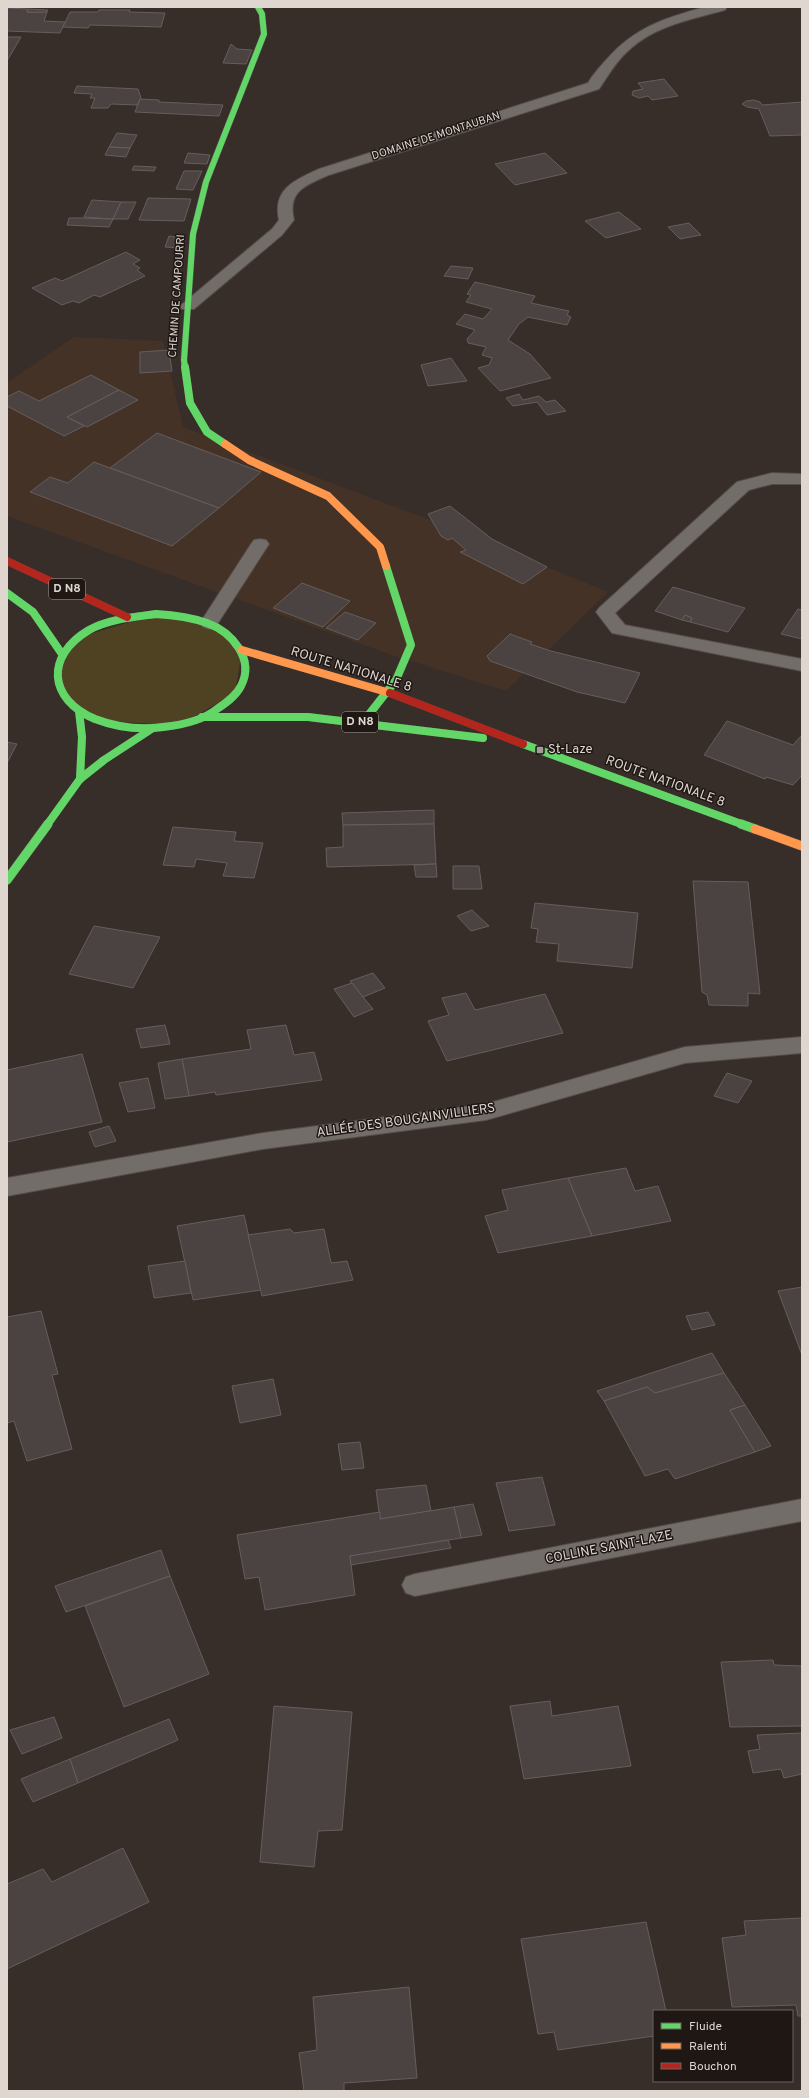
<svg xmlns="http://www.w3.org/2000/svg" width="809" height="2098" viewBox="0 0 809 2098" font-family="Overpass,sans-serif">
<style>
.built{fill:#453227}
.green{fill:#4f4223}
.building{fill:#4b4341;stroke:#665e5c}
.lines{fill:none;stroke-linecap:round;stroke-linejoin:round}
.lane-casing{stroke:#544c49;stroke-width:2}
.street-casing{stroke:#544c49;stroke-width:2}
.fast-far2-casing{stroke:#544c49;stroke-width:7}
.fast-far1-casing{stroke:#544c49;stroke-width:8}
.fast-casing{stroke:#544c49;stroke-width:10}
.slow-far1-casing{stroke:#544c49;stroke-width:8}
.slow-casing{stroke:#544c49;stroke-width:10}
.jam-casing{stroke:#544c49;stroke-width:8}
.lane{fill:#736d6a;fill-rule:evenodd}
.street{fill:#736d6a;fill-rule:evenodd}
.fast-far2{stroke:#63d668;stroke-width:6}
.fast-far1{stroke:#63d668;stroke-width:8}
.fast{stroke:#63d668;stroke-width:9}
.slow-far1{stroke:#ff974d;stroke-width:8}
.slow{stroke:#ff974d;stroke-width:9}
.jam{stroke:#b3261e;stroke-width:8}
.poi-dot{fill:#a49b96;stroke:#1e1714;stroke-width:1.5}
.labels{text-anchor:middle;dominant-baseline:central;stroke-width:3;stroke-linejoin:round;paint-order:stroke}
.far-street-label{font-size:11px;fill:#dfd6d0;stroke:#1e1714}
.shield{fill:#1e1714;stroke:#a59d98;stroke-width:1}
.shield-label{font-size:12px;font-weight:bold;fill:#dfd6d0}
.street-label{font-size:13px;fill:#dfd6d0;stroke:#1e1714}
.poi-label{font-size:13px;fill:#dfd6d0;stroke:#1e1714;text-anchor:start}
</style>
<rect width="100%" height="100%" fill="#372e2a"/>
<path class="built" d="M74,337L163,341L183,427L446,526L608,592L506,691L389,654L7,516V383Z"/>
<path class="green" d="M156,614L209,623L242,650L235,694L178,725L100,721L61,694L62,654L77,638Z"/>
<g class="building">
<path d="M7,8L28,9L27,12H47L44,21L65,22L60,33L7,31Z"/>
<path d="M28,9L48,10L47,12H27Z"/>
<path d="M99,10H130L129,12L165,13L161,27L90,25L88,28L63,27L70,12H98Z"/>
<path d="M7,37H21L7,61Z"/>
<path d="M231,44L237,49L252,50L246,64L223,63Z"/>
<path d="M664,79L678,96L652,100L648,96L639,98L632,95L633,91L643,89L638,83Z"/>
<path d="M77,86L138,89L141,98L137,105L111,104L108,108H91L95,98H90L92,94L74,93Z"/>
<path d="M140,99L159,100V102L223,105L219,116L135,112Z"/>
<path d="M754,100L760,102L762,105L802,102V135L770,136L759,109L747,107L742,104L746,101Z"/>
<path d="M117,133L137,135L130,148L109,147Z"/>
<path d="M109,147L130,148L126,157L105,155Z"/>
<path d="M188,153L210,155L207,164L184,163Z"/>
<path d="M545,153L567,173L515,185L495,164Z"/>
<path d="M134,166L156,167L154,171L132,170Z"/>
<path d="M184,171H202L193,190L176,189Z"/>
<path d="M148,198L191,199L184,221L139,220Z"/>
<path d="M92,200L121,202L113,219L84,217Z"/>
<path d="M121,202H136L128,219H113Z"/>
<path d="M619,212L641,229L606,238L585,221Z"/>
<path d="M69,218H81L113,219L109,227L67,225Z"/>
<path d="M689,223L701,235L680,239L668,227Z"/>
<path d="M169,236L185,238L181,248L165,247Z"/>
<path d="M126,252L140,260L133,264L140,268L137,270L145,276L100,297L94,295L79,303L73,301L62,305L32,288L55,278L62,281Z"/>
<path d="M451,266L473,268L468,279L444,276Z"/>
<path d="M475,282L535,296L531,303L569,311L567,315L571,317L567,325L528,317L519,324L508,340L530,354L551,378L500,391L478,368L489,365L492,358L482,355L486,347L468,343L467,339L475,330L456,324L465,314L483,319L492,309L466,302L471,295L467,294Z"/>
<path d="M169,350L172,371L140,373V352Z"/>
<path d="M451,358L467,381L428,386L421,365Z"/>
<path d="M91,375L119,390L67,417L84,426L64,436L7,406V397L19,391L39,401Z"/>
<path d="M119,390L138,400L87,427L67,417Z"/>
<path d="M519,394L523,400L539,396L546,402L555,400L566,411L547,415L537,402L513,406L506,398Z"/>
<path d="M157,433L261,472L219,508L110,468Z"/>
<path d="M94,462L110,468L219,508L172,546L30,492L50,477L68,483Z"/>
<path d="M450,506L492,539L547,567L523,584L460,552L466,550L452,538L448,540L441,536L428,514Z"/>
<path d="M302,583L350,601L323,627L273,608Z"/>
<path d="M673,587L745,608L728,632L690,622L692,618L685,615L682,620L655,611Z"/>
<path d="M798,609L802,610V639L781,634Z"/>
<path d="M345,612L376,623L358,640L326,628Z"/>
<path d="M685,615L692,618L690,622L682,620Z"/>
<path d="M510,634L532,642L530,644L551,651L640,673L625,703L577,692L490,661L487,656Z"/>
<path d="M727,721L793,745L802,735V775L793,785L766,777L765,779L704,755Z"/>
<path d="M7,742L17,744L7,763Z"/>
<path d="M434,810V824L343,825L342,813Z"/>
<path d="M434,824L436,864L327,867L326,848L343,847V825Z"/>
<path d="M173,827L236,832L234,841L263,843L254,878L223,876L227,863L196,859L194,867L163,865Z"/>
<path d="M436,864L437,877H416L414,865Z"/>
<path d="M453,866H479L482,889H453Z"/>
<path d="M693,881L748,882L760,994L748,993V1006L709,1005L707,995L702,992Z"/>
<path d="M535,903L638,913L632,968L557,961L559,944L536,942L538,929L531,928Z"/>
<path d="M472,910L489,926L471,931L457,916Z"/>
<path d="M94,926L160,937L133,988L69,974Z"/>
<path d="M373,973L385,988L363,997L350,981Z"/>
<path d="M352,983L363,997L373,1009L354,1017L334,989Z"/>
<path d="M466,993L475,1010L545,994L563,1033L447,1061L428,1021L449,1015L442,998Z"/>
<path d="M165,1025L170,1044L141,1048L136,1029Z"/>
<path d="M286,1025L294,1055L314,1052L322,1080L216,1095L215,1092L189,1096L182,1059L251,1049L247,1030Z"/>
<path d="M82,1054L102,1122L7,1142V1070Z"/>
<path d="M182,1059L189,1096L165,1099L158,1063Z"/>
<path d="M727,1073L752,1081L738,1103L714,1096Z"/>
<path d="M148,1078L155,1108L128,1112L119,1083Z"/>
<path d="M109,1126L116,1141L95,1147L89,1132Z"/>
<path d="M626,1168L635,1191L658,1186L671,1221L592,1236L568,1178Z"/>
<path d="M568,1178L592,1236L498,1253L485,1216L508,1210L502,1190Z"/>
<path d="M244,1215L261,1290L193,1300L177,1226Z"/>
<path d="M290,1229L294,1233L324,1229L331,1263L347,1261L353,1280L262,1296L248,1235Z"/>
<path d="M185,1261L191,1293L154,1298L148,1266Z"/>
<path d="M802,1287V1355L778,1291Z"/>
<path d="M41,1311L58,1374L52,1375L72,1449L27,1461L14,1421L7,1423V1317Z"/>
<path d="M708,1312L715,1325L692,1330L686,1316Z"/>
<path d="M712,1353L724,1373L655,1393L647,1387L604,1401L597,1391Z"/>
<path d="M724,1373L745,1405L730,1410L755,1452L675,1479L668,1469L645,1476L604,1401L647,1387L655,1393Z"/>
<path d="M273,1379L281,1415L240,1423L232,1386Z"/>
<path d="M745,1405L771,1446L755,1452L730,1410Z"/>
<path d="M360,1442L364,1468L342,1470L338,1444Z"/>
<path d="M542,1477L555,1525L509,1531L496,1483Z"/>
<path d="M426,1485L431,1511L380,1519L376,1490Z"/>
<path d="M473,1504L482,1535L461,1538L454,1507Z"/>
<path d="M454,1507L461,1538L350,1556L355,1595L265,1610L259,1577L245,1579L237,1535L380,1512V1519Z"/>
<path d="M448,1540L451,1548L351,1565L350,1556Z"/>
<path d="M161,1550L170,1576L66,1612L55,1586Z"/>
<path d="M170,1576L209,1674L124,1707L85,1606Z"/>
<path d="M773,1660L774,1665L802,1666V1726L730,1727L721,1662Z"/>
<path d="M550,1701L552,1716L618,1706L631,1766L524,1779L510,1706Z"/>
<path d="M274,1706L352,1712L342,1830L318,1831L314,1867L260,1862Z"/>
<path d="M54,1717L62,1738L22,1754L10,1730Z"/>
<path d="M169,1719L178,1740L78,1783L70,1759Z"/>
<path d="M802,1733V1774L784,1778L781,1769L753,1773L748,1751L760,1749L757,1735Z"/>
<path d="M70,1759L78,1783L33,1802L21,1779Z"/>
<path d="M123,1848L149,1902L7,1969V1884L43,1869L52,1882Z"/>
<path d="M802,1918V2016H798L796,2005L732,2007L722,1938L746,1935L744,1921Z"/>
<path d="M646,1922L666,2011H654V2036L558,2050L554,2032L538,2034L521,1939Z"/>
<path d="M409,1987L417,2078L344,2083V2091H304L299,2053L317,2050L313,1997Z"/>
</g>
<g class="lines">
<g class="lane-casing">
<g id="lane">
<path d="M705,7H727L725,10C692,19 654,26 629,50C616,61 608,76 599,89L329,175C306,185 287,191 294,220L282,235L194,309H182L180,306L272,229L279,220C272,189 295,180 319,169L588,83C593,74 600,67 607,59C635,27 665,18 705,7Z"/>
<path d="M772,473L802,474V484H772L749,490L615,613L625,625L802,659V671L612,633L596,612L599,608L737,482Z"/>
<path d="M260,539L266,540L269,544L218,623L215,627L209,629L203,627L200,623L251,544L254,540Z"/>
</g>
</g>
<g class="street-casing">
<g id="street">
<path d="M802,1037V1053L685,1063L486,1120L263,1149L7,1196V1178L263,1133L486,1104L685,1047Z"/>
<path d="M802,1499V1521L415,1596L406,1593L402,1585L406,1577L415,1574Z"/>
</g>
</g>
<g class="fast-far2-casing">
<path id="fast-far2" d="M185,368L184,360L193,234L206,182L264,34L262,14L258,7"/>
</g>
<g class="fast-far1-casing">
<g id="fast-far1">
<path d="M185,367L190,403L207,432L225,444"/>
<path d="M7,593L33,612L62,654"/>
<path d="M156,614C173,615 190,617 207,623C232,632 255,659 241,686C236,696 226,703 217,709C202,721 182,725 163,727C141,730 116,727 95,719C48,699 45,656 89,630C109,619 134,617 156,614Z"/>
<path d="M79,711L82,737L80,779"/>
<path d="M202,717H308L483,738"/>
<path d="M363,722L396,680L411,645L386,566"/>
<path d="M523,744L744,825"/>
<path d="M47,825L80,779L104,760L153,728"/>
</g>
</g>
<g class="fast-casing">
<g id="fast">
<path d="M741,824L755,829"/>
<path d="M7,880L48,824"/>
</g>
</g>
<g class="slow-far1-casing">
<g id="slow-far1">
<path d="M225,444L249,460L328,496L380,547L386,566"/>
<path d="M242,650L390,693"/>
</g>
</g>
<g class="slow-casing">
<path id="slow" d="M755,829L802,846"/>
</g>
<g class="jam-casing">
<g id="jam">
<path d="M7,561L127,617"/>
<path d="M390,693L523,744"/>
</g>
</g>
<use href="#lane" class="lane"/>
<use href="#street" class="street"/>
<use href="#fast-far2" class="fast-far2"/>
<use href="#fast-far1" class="fast-far1"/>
<use href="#fast" class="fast"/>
<use href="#slow-far1" class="slow-far1"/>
<use href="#slow" class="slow"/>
<use href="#jam" class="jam"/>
</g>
<rect class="poi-dot" x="536" y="746" width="8" height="8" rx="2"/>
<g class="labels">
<g class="far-street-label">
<text transform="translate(436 136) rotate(-18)">DOMAINE DE MONTAUBAN</text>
<text transform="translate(177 296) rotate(-86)">CHEMIN DE CAMPOURRI</text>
</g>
<g class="shield">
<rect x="49" y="579" width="36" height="20" rx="3"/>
<rect x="342" y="712" width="36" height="20" rx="3"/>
</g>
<g class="shield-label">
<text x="67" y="589">D N8</text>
<text x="360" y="722">D N8</text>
</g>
<g class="street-label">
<text transform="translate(351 670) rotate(17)">ROUTE NATIONALE 8</text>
<text transform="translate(665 782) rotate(20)">ROUTE NATIONALE 8</text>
<text transform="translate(406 1121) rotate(-8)">ALLÉE DES BOUGAINVILLIERS</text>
<text transform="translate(609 1548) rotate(-11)">COLLINE SAINT-LAZE</text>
</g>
<g class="poi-label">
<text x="548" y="750">St-Laze</text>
</g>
</g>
<rect width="809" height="2098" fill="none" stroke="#dfd6d0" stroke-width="16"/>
<rect x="653" y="2010" width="140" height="72" fill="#1e1714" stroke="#6b635f"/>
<rect x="661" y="2023" width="20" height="6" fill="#63d668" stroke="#6b635f"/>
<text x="689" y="2030" font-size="12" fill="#dfd6d0">Fluide</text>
<rect x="661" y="2043" width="20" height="6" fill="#ff974d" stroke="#6b635f"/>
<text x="689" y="2050" font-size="12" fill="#dfd6d0">Ralenti</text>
<rect x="661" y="2063" width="20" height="6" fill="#b3261e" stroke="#6b635f"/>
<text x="689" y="2070" font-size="12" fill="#dfd6d0">Bouchon</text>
</svg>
